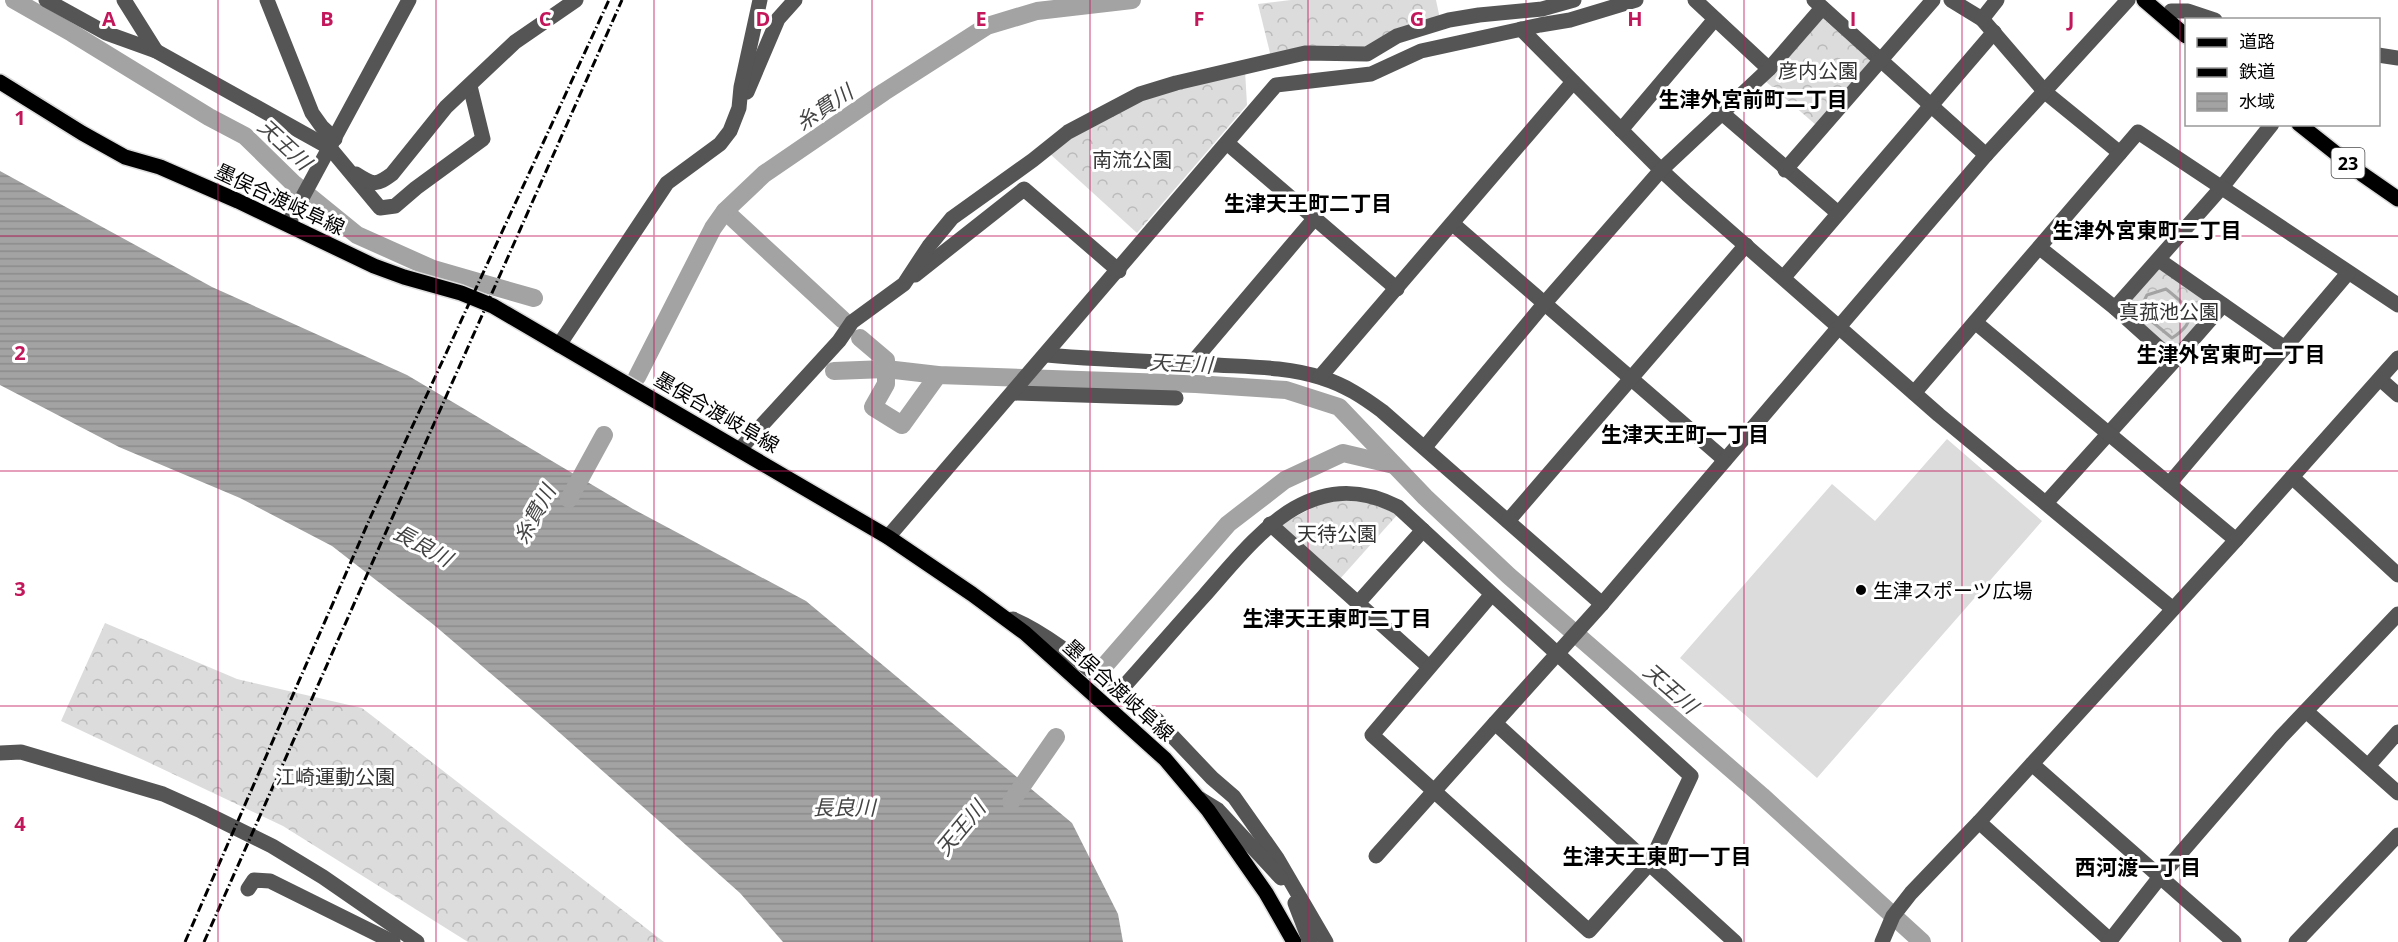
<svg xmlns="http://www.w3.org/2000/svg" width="2398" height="942" viewBox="0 0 2398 942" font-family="'Open Sans','Noto Sans JP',sans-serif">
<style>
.grass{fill:#dcdcdc}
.forest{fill:url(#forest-crowns)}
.water{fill:url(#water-rules)}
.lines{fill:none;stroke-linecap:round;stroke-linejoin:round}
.stream{stroke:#a3a3a3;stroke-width:3}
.river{stroke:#a3a3a3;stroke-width:18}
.major-casing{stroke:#dbdbdb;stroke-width:18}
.minor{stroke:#555;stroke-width:15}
.major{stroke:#000;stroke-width:15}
.rail{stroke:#000;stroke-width:3;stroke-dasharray:9 3 1.5 3;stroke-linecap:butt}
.grid{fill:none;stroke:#c2185b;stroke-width:1.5;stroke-opacity:0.55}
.poi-dot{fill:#000;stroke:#fff;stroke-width:2}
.labels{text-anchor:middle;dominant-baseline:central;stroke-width:6;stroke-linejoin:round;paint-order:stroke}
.shield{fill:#fff;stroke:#4c4c4c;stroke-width:1.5}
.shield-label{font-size:18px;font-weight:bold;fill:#000}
.park-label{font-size:20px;fill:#333;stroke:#fff}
.street-label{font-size:20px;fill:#000;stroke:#fff}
.poi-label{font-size:20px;fill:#000;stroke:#fff;text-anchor:start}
.neighbourhood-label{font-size:21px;font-weight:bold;fill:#000;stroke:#fff}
.water-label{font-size:21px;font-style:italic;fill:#444;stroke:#fff}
.grid-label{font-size:20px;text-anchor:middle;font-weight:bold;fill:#c2185b;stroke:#fff;stroke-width:6;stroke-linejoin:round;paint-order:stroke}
</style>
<defs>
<pattern id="forest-crowns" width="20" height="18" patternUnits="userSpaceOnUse" patternTransform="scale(1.5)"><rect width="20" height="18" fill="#dcdcdc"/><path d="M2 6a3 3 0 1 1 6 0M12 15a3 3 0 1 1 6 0" fill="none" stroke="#bbb"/></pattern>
<pattern id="water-rules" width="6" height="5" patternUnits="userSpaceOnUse" patternTransform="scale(1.5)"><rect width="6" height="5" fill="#a3a3a3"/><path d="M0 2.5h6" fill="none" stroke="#8b8b8b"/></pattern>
</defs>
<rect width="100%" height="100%" fill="#fff"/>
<path class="grass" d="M1947,439L2042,521L1817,778L1680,658L1832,484L1875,521Z"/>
<g class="forest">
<path d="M1291,0H1436L1440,19L1371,49L1271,57L1258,4Z"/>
<path d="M1820,16L1872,61L1816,125L1764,80Z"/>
<path d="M1245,70L1247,105L1137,233L1049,153L1073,131L1139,98Z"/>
<path d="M2160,266L2218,308L2175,357L2120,312Z"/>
<path d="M1341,498L1364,501L1398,514L1339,580L1279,525L1322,503Z"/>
<path d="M105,623L237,679L362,708L664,942H468L283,826L61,721Z"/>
</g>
<path class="water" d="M0,171L212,287L407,375L633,509L806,601L1072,823L1118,914L1123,942H783L740,893L552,726L434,625L332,546L240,498L119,447L0,385Z"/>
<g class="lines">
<path class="stream" d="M2166,289C2187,306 2203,318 2172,338L2139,311L2147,295Z"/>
<g class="river">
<path d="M14,0L72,33L209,117L245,136L293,183L357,235L433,269L534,298"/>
<path d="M725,211L843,320"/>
<path d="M860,338L886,360V384L873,407L902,425L938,375"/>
<path d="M834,371L886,369L938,375L1196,384L1286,390L1339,407L1425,497L1509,576L1762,796L1922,942"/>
<path d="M637,377L713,228L725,211L764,174L884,92L987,26L1037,11L1132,0"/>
<path d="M569,499L604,435"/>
<path d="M1100,671L1228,524L1285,480L1343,453L1394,465"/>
<path d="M1011,802L1056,737"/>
</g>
<g class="major-casing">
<g id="major">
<path d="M2144,0L2186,36"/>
<path d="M0,82L82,133L125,157L160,167L238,201L374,266L404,277L461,293L493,306L888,537L972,594L1025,633L1165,759L1208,810L1266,893L1294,942"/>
<path d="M2299,124L2362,174L2398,199"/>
</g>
</g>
<g class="minor">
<path d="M46,0L106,33L156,51L330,148L380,208L395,206L416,188L483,139L470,86"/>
<path d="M124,0L156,51"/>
<path d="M267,0L312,113L322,127L335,139"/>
<path d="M1695,0L1769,69"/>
<path d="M1814,0L1986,155"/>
<path d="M1951,0L1982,19L2045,92L2120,153"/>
<path d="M2171,11H2188L2215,20"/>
<path d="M1982,19L1997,0"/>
<path d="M1521,29L1661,170L1687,194L1939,415L2173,609"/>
<path d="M2378,55L2398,58"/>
<path d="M747,92L778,19L795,0"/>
<path d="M1722,113L1838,213"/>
<path d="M1621,130L1715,19"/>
<path d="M1227,143L1397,289"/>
<path d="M1785,170L1933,0"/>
<path d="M356,174C373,185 376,186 392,174L446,107L515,42L576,0"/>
<path d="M288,224L409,0"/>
<path d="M1453,224L1725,460"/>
<path d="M2040,248L2115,308L2174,361L2046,503"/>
<path d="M2159,260L2285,348"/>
<path d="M915,275L1024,189L1119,271"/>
<path d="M1784,277L1994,32"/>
<path d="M2115,308L2222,187L2272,124"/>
<path d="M1975,322L2236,540"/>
<path d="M559,345L667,183L720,144L730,131L739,108L741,87L760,0"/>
<path d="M1047,355C1103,360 1160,362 1217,365C1251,367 1289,367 1322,378C1345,385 1363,397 1382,411L1602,604"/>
<path d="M2174,361L2223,305"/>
<path d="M1191,364L1314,219"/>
<path d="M1320,377L1573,82"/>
<path d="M2380,379L2398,395"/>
<path d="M1014,393L1176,398"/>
<path d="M1914,393L2138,132L2398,305"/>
<path d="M1425,447L1544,304L1661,170L1769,69L1822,8"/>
<path d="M740,449L839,341L852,322L904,284L929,246L952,218L1033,160L1068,132L1140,94L1176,83L1305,53L1367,54L1397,36L1449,20L1479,15L1542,9L1574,0"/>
<path d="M2292,477L2398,575"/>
<path d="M2169,484L2348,273"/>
<path d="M1508,521L1746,245"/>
<path d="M1270,524L1429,667"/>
<path d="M888,537L1276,85L1371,74L1421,51L1540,25L1570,20L1636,0"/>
<path d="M1358,603L1423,530"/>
<path d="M1013,619C1052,636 1086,667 1118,693C1147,661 1175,628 1204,596C1255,538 1310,462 1398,507L1492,594L1691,776L1650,863L1589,931L1372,735L1492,594"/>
<path d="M1118,693L1157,720L1212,778L1234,797L1277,858L1326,942"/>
<path d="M2306,711L2398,793"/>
<path d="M0,753L21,752L163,794L201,811L272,846L323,877L417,942"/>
<path d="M2032,764L2234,942"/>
<path d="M2368,766L2398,732"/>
<path d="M1200,799L1218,810L1281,878"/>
<path d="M1979,822L2110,940"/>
<path d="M1376,856L1495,723"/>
<path d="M248,889L254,880L270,881L393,942"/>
<path d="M1295,903L1310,942"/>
<path d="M1735,942L1495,723L1602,604L1986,155L2128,0"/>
<path d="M1882,942L1893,916L1911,893L1979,822L2236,540L2398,358"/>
<path d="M2109,942L2160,877L2281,737L2398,614"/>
<path d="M2296,942L2398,835"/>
</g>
<use href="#major" class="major"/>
<g class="rail">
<path d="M185,942L371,516L609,0"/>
<path d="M204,942L622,0"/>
</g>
</g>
<path class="grid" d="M218,0V942M436,0V942M654,0V942M872,0V942M1090,0V942M1308,0V942M1526,0V942M1744,0V942M1962,0V942M2180,0V942M0,236H2398M0,471H2398M0,706H2398"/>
<circle class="poi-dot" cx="1861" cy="590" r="6"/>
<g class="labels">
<rect class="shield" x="2331.5" y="148" width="33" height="30" rx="4.5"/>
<g class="shield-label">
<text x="2348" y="163">23</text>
</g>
<g class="park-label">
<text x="1818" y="70">彦内公園</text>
<text x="1132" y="159">南流公園</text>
<text x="2169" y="311">真菰池公園</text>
<text x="1337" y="533">天待公園</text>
<text x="335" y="776">江崎運動公園</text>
</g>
<g class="street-label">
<text transform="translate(280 199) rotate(25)">墨俣合渡岐阜線</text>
<text transform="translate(717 412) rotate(30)">墨俣合渡岐阜線</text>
<text transform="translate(1119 690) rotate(42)">墨俣合渡岐阜線</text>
</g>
<g class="poi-label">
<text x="1873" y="590">生津スポーツ広場</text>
</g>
<g class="neighbourhood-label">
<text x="1753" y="99">生津外宮前町二丁目</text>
<text x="1308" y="203">生津天王町二丁目</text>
<text x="2147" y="230">生津外宮東町二丁目</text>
<text x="2231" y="354">生津外宮東町一丁目</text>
<text x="1685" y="434">生津天王町一丁目</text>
<text x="1337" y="618">生津天王東町二丁目</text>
<text x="1657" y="856">生津天王東町一丁目</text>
<text x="2138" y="867">西河渡一丁目</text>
</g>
<g class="water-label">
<text transform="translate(824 107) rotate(-34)">糸貫川</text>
<text transform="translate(285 144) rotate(43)">天王川</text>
<text transform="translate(1181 363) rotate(3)">天王川</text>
<text transform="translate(534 514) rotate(-61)">糸貫川</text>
<text transform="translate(423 545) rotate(29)">長良川</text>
<text transform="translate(1671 688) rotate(41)">天王川</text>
<text x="844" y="807">長良川</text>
<text transform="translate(960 828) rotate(-50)">天王川</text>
</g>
</g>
<g class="grid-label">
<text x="109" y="26">A</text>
<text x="327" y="26">B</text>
<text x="545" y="26">C</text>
<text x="763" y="26">D</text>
<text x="981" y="26">E</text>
<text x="1199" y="26">F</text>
<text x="1417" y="26">G</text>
<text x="1635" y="26">H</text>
<text x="1853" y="26">I</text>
<text x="2071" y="26">J</text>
<text x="20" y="125">1</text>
<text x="20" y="360">2</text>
<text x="20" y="596">3</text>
<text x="20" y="831">4</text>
</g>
<rect x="2185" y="18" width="195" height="108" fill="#ffffff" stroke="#999999" stroke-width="1.5"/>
<rect x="2197" y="38" width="30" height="9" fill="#000000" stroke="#999999" stroke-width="1.5"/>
<text x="2239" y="48" font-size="18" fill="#000000">道路</text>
<rect x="2197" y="68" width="30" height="9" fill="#000000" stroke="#999999" stroke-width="1.5"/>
<text x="2239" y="78" font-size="18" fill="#000000">鉄道</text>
<rect x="2197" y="93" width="30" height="18" fill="url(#water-rules)" stroke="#999999" stroke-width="1.5"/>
<text x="2239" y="108" font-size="18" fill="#000000">水域</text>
</svg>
